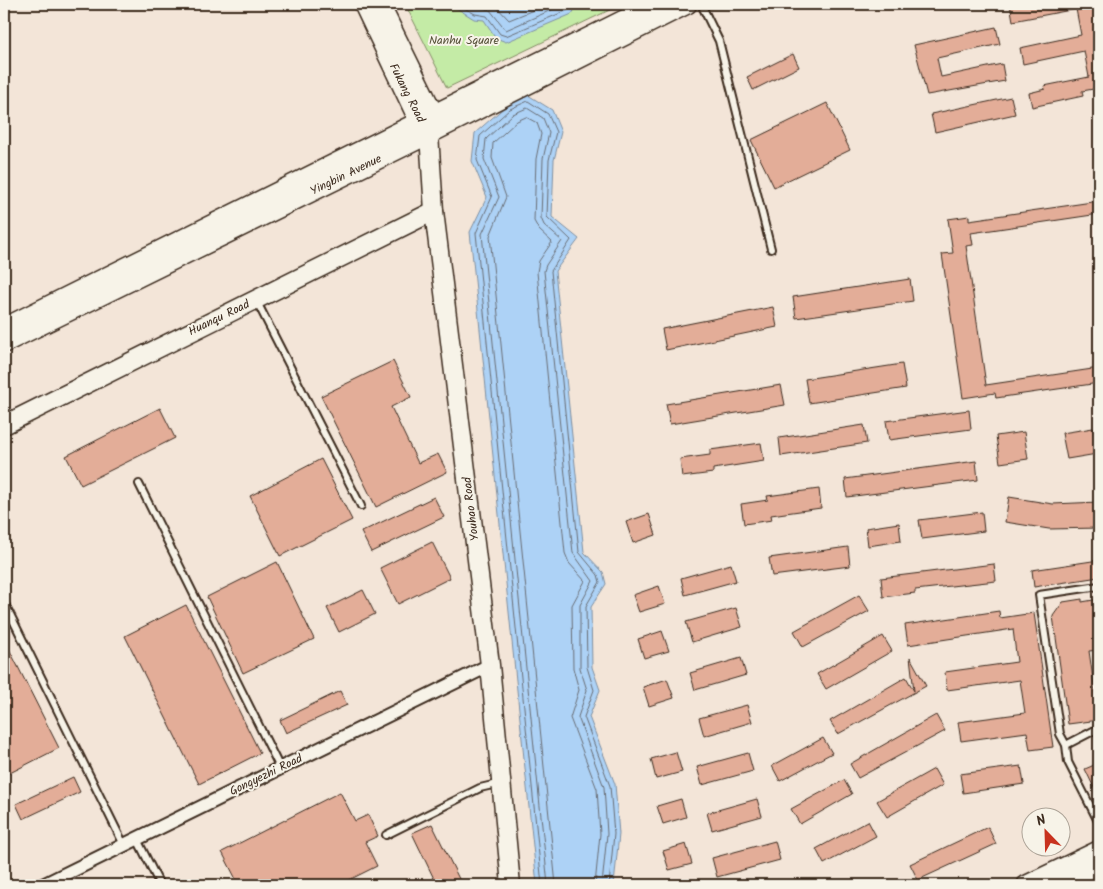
<svg xmlns="http://www.w3.org/2000/svg" width="1103" height="889" viewBox="0 0 1103 889" font-family="Kalam,sans-serif">
<style>
.green{fill:#c4eba6;stroke:#808a62}
.water{fill:#add2f6;stroke:#7f8fa0}
.lines{fill:none;stroke-linecap:round;stroke-linejoin:round}
.shore{stroke:#696d74;stroke-width:1}
.building{fill:#e3ad98;stroke:#3b2a1e}
.lane-casing{stroke:#3b2a1e;stroke-width:10}
.street-casing{stroke:#3b2a1e;stroke-width:16}
.secondary-casing{stroke:#3b2a1e;stroke-width:21}
.primary-casing{stroke:#3b2a1e;stroke-width:22}
.lane{stroke:#f7f3e8;stroke-width:6}
.street{stroke:#f7f3e8;stroke-width:12}
.secondary{stroke:#f7f3e8;stroke-width:18}
.primary{stroke:#f7f3e8;stroke-width:19}
.labels{text-anchor:middle;dominant-baseline:central;stroke-width:4;stroke-linejoin:round;paint-order:stroke}
.park-label{font-size:12px;fill:#565139;stroke:#f7f3e8}
.street-label{font-size:12px;fill:#3b2a1e;stroke:#f7f3e8}
</style>
<rect width="100%" height="100%" fill="#f3e5d8"/>
<filter id="ink" filterUnits="userSpaceOnUse"><feTurbulence type="fractalNoise" baseFrequency=".02" numOctaves="2"/><feDisplacementMap in="SourceGraphic" scale="10" xChannelSelector="R" yChannelSelector="G"/><feConvolveMatrix kernelMatrix="1 2 1 2 8 2 1 2 1" color-interpolation-filters="sRGB"/></filter>
<g filter="url(#ink)">
<path class="green" d="M405,4H622L447,88Z"/>
<g class="water">
<path d="M450,4H578L572,14L506,42L496,38L484,20L474,19Z"/>
<path d="M528,95L552,110L561,132L554,160L552,217L579,239L555,271L584,552L603,572L606,584L591,607L592,667L600,690L589,717L615,784L619,834L614,885H537L470,232L487,197L472,161L475,133L507,105Z"/>
</g>
<g class="lines">
<g class="shore">
<path d="M457,4L475,14L487,16L500,34L506,36L568,10L573,4"/>
<path d="M470,4L490,10L506,30L565,4"/>
<path d="M494,4L509,20L548,4"/>
<path d="M542,885L476,233L492,197L477,160L480,136L510,109L528,101L548,114L556,132L549,160L547,217L571,240L551,271L579,552L598,575L600,582L586,606L587,667L594,690L584,717L610,786L614,834L609,885"/>
<path d="M548,885L482,234L499,197L484,159L486,139L513,114L527,108L543,118L549,133L543,159L541,218L544,225L562,241L546,265L544,271L573,553L593,581L580,605V668L587,690L578,717L604,787L607,834L602,885"/>
<path d="M556,885L490,236L506,197L492,158L493,143L517,121L526,117L537,123L541,134L536,159L534,221L539,230L552,242L539,261L537,272L565,553L569,563L585,581L572,605L573,668L579,690L570,718L597,789L600,834L595,885"/>
</g>
</g>
<g class="building">
<path d="M1010,4H1099V88L1082,91L1083,96L1032,107L1029,93L1045,89L1044,86L1089,77L1084,51L1023,64L1020,48L1081,35L1076,9L1013,21Z"/>
<path d="M996,27L1000,44L937,58L941,77L1002,64L1005,81L927,95L914,45Z"/>
<path d="M793,54L799,67L753,90L747,77Z"/>
<path d="M1011,97L1015,114L935,132L931,114Z"/>
<path d="M827,103L850,150L774,187L751,140Z"/>
<path d="M1099,201V214L971,233L973,245L966,246L986,385L1099,368V383L996,398L995,393L963,398L942,254L953,253L948,219L969,216V220Z"/>
<path d="M910,279L913,301L796,318L793,297Z"/>
<path d="M773,307L777,327L666,350L662,329Z"/>
<path d="M393,361L411,397L391,407L418,463L438,454L447,472L376,507L321,396Z"/>
<path d="M902,364L906,388L809,403L805,379Z"/>
<path d="M781,385L785,405L670,424L666,404Z"/>
<path d="M160,408L175,438L81,485L66,456Z"/>
<path d="M969,410L971,429L889,440L886,421Z"/>
<path d="M864,425L867,443L781,456L779,438Z"/>
<path d="M1093,428L1097,454L1067,459L1062,433Z"/>
<path d="M1024,432L1028,459L1000,463L996,436Z"/>
<path d="M761,443L764,461L713,469V473L682,477L680,459L710,455V450Z"/>
<path d="M321,459L352,520L280,556L250,496Z"/>
<path d="M976,461L978,480L847,497L845,479Z"/>
<path d="M819,489L821,508L771,515L772,520L744,524L741,504L768,500L767,496Z"/>
<path d="M434,497L444,517L371,552L361,532Z"/>
<path d="M1009,497L1053,504L1099,502V528L1049,529L1005,522Z"/>
<path d="M982,512L984,531L922,539L919,520Z"/>
<path d="M649,514L656,535L633,543L626,522Z"/>
<path d="M899,523L901,541L868,546L866,528Z"/>
<path d="M432,542L450,578L398,604L380,568Z"/>
<path d="M848,547L850,566L772,576L769,558Z"/>
<path d="M1099,560V577L1034,587L1032,570Z"/>
<path d="M277,562L314,639L243,673L207,597Z"/>
<path d="M731,564L736,581L685,595L681,578Z"/>
<path d="M994,564L996,581L915,590V593L883,597L881,578Z"/>
<path d="M659,586L665,604L639,612L633,595Z"/>
<path d="M363,590L375,614L339,632L327,608Z"/>
<path d="M859,595L869,611L803,647L794,631Z"/>
<path d="M1082,599V602L1099,599V650L1089,651L1099,720L1068,724L1053,616L1063,602Z"/>
<path d="M186,605L260,753L199,784L125,636Z"/>
<path d="M736,608L742,627L692,642L686,622Z"/>
<path d="M999,611L1000,618L1034,613L1053,747L1030,750L1027,732L961,741L958,722L1025,713L1020,680L947,690L945,672L1017,662L1013,629L908,645L905,625Z"/>
<path d="M662,631L669,651L644,658L638,639Z"/>
<path d="M883,636L892,651L826,689L817,674Z"/>
<path d="M4,639L59,748L4,776Z"/>
<path d="M910,657L926,686L838,734L830,721L906,677L914,691Z"/>
<path d="M741,658L746,675L695,690L690,673Z"/>
<path d="M667,679L674,698L649,706L643,687Z"/>
<path d="M340,691L347,705L286,733L280,720Z"/>
<path d="M747,705L752,722L704,736L699,718Z"/>
<path d="M936,715L945,731L858,778L850,764Z"/>
<path d="M823,738L832,753L780,781L772,766Z"/>
<path d="M676,752L682,772L656,779L651,759Z"/>
<path d="M748,753L753,771L702,785L697,767Z"/>
<path d="M1099,763V798L1085,769Z"/>
<path d="M1021,766L1024,784L963,793L960,774Z"/>
<path d="M934,769L943,785L887,817L877,801Z"/>
<path d="M73,777L80,792L23,819L16,804Z"/>
<path d="M844,780L852,794L800,824L791,809Z"/>
<path d="M340,792L355,821L368,815L378,836L365,842L377,866L339,885H239L222,852Z"/>
<path d="M681,799L686,817L663,824L657,806Z"/>
<path d="M757,799L762,816L712,830L707,813Z"/>
<path d="M868,821L876,836L824,864L816,849Z"/>
<path d="M432,824L462,885H437L412,833Z"/>
<path d="M988,827L996,844L918,880L910,864Z"/>
<path d="M775,841L780,860L717,877L712,858Z"/>
<path d="M686,844L692,864L669,870L663,851Z"/>
</g>
<g class="lines">
<g class="lane-casing">
<g id="lane">
<path d="M701,4L719,41L771,249"/>
<path d="M256,300L361,506"/>
<path d="M139,484L280,768"/>
<path d="M1099,586L1039,595L1060,734L1066,745L1068,762L1099,823"/>
<path d="M6,606L124,845"/>
<path d="M1066,745L1099,728"/>
<path d="M386,835L480,788L501,783"/>
<path d="M137,839L160,885"/>
</g>
</g>
<g class="street-casing">
<path id="street" d="M43,885L490,665"/>
</g>
<g class="secondary-casing">
<g id="secondary">
<path d="M363,4L419,122L428,132"/>
<path d="M380,4L434,114L429,134L434,211L490,665L511,885"/>
<path d="M4,425L434,211"/>
<path d="M1026,885L1099,850"/>
<path d="M1058,885L1099,865"/>
</g>
</g>
<g class="primary-casing">
<g id="primary">
<path d="M4,328L656,4"/>
<path d="M4,343L429,134L687,4"/>
</g>
</g>
<use href="#lane" class="lane"/>
<use href="#street" class="street"/>
<use href="#secondary" class="secondary"/>
<use href="#primary" class="primary"/>
</g>
</g>
<g class="labels">
<g class="park-label">
<text x="464" y="40">Nanhu Square</text>
</g>
<g class="street-label">
<text transform="translate(407 93) rotate(63)">Fukang Road</text>
<text transform="translate(346 175) rotate(-26)">Yingbin Avenue</text>
<text transform="translate(219 318) rotate(-26)">Huanqu Road</text>
<text transform="translate(471 509) rotate(-97)">Youhao Road</text>
<text transform="translate(266 775) rotate(-26)">Gongyezhi Road</text>
</g>
</g>
<rect width="1103" height="889" fill="none" stroke="#f7f3e8" stroke-width="20"/>
<rect x="10" y="10" width="1083" height="869" fill="none" stroke="#3b2a1e" stroke-width="2" filter="url(#ink)"/>
<g transform="translate(1046 832) rotate(337)"><circle r="24" fill="#f7f3e8" stroke="#aca397"/>
<path d="M0-4L9 19L0 12L-9 19Z" fill="#c8321e"/>
<text y="-8" font-size="14" font-weight="bold" text-anchor="middle" fill="#3b2a1e">N</text>
</g>
</svg>
